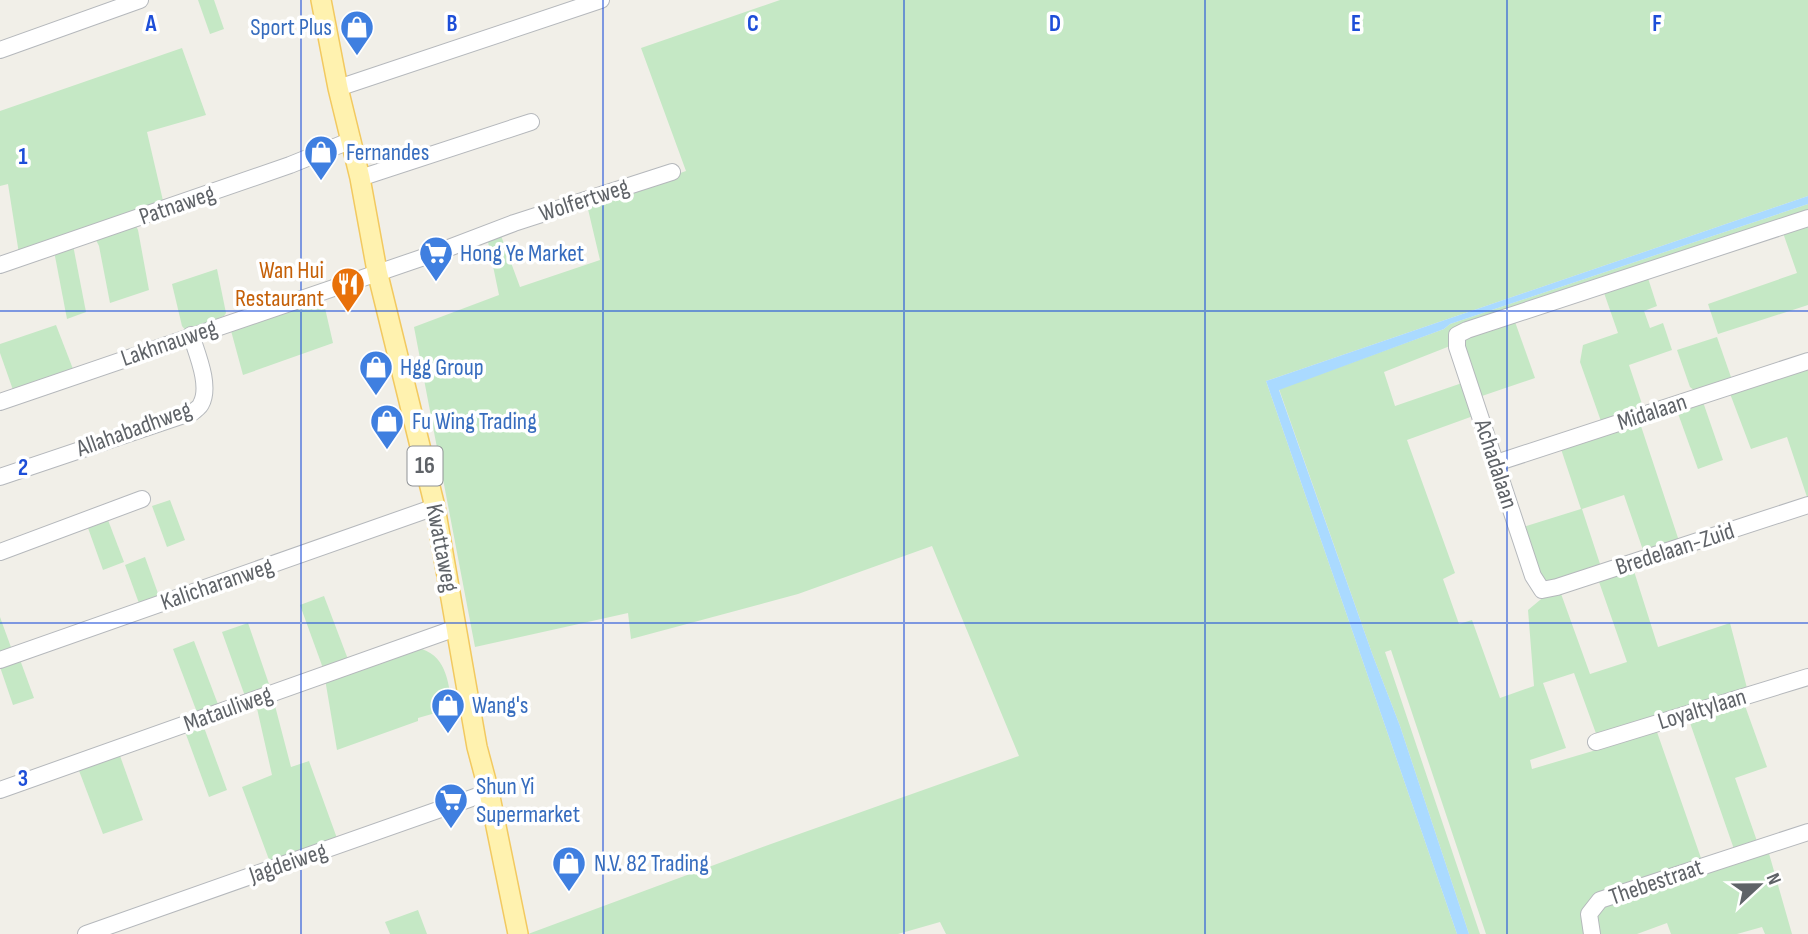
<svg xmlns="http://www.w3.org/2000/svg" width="1808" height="934" viewBox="0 0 1808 934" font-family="'Sofia Sans Condensed',sans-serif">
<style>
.green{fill:#c5e8c5}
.water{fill:#aadaff}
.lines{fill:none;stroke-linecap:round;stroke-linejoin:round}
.minor-casing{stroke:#b5b8bc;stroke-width:18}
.major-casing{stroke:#f2c960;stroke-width:22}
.minor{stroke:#fff;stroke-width:16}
.major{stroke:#fff2af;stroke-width:19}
.grid{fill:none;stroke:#1d4ed8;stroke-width:2;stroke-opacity:0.55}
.labels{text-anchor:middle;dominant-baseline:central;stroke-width:7;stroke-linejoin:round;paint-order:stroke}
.shield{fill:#fff;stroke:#8f9295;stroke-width:2}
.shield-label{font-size:23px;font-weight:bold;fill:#5f6368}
.shop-label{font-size:24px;fill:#366cbe;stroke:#fff;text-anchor:start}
.street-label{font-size:24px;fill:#5f6368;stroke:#fff}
.food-label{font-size:24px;fill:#c56008;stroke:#fff;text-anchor:end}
.grid-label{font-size:23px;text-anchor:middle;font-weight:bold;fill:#1d4ed8;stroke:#fff;stroke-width:7;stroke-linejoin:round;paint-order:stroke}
</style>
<rect width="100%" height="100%" fill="#f1efe8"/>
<g class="green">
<path d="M198,0H214L224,29L210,34Z"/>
<path d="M780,0H1808V196L1266,381L1457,934H946L940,922L898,934H528L771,844L1019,756L932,546L798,594L631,639L628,613L475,647L414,327L499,295L487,237L500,233L520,287L600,260L587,205L686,171L641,48Z"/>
<path d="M182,48L206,115L147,132L164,205L19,254L8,184L0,186V111Z"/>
<path d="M1808,204V214L1451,334L1449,341L1450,346L1384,372L1395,406L1465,382L1476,415L1407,440L1455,573L1443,579L1459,624L1472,620L1500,698L1534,686L1528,610L1546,595L1560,591L1590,674L1627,662L1598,579L1633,568L1658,647L1730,623L1747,688L1598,739L1574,673L1543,683L1566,748L1530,760L1532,769L1657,732L1702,861L1596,897L1588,934H1486L1391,650L1385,652L1480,934H1469L1400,726L1373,656L1279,389L1444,329L1450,324Z"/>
<path d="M1808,221V305L1718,334L1708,304L1797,273L1782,230Z"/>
<path d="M135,224L138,230L149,290L110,303L99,246L95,238Z"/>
<path d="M73,245L86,312L67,319L54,251Z"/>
<path d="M217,269L226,313L224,316L186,331L182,326L172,284Z"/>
<path d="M1647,275L1657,306L1644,311L1650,328L1663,323L1672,350L1629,365L1644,410L1602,424L1580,362L1583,345L1618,333L1603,290Z"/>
<path d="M322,295L333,343L243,375L230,327Z"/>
<path d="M1514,319L1535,378L1479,397L1462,344L1463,339Z"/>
<path d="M56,325L73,369L13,390L0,353V344Z"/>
<path d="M1717,337L1732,380L1695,391L1690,387L1677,350Z"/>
<path d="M1808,364V500L1787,437L1751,449L1729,391Z"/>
<path d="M1702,399L1723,460L1698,469L1676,408Z"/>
<path d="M1639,420L1679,541L1644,553L1624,495L1582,509L1601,567L1547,582L1539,578L1520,528L1581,509L1560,446Z"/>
<path d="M170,500L185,540L167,547L152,506Z"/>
<path d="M108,520L124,562L103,570L88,528Z"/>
<path d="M145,557L160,599L140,606L125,565Z"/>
<path d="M324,596L349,662L324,671L300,605Z"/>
<path d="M0,617L12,650L0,655Z"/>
<path d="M248,623L271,690L246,699L222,632Z"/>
<path d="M194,641L219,707L198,715L173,649Z"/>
<path d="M422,649C448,658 448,685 453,708L418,718V721L337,750L325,679L413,650Z"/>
<path d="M19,657L34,698L13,705L0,667Z"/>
<path d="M273,698L291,767L309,761L338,841L271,865L242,787L272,775L256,704Z"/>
<path d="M1744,703L1767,767L1735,778L1758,844L1735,852L1689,720Z"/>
<path d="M202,722L227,790L209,797L184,729Z"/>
<path d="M119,753L143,820L103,834L78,768Z"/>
<path d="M1768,850L1792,934H1765L1762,927L1737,934H1671L1667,923L1637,934H1596L1595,912L1598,908Z"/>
<path d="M418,910L427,934H390L385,922Z"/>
</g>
<path class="water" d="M1808,196V204L1450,324L1444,329L1279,390L1373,656L1400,726L1469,934H1457L1266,381Z"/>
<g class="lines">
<g class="minor-casing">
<g id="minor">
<path d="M0,50L140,0"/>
<path d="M338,88L601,0"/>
<path d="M360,178L531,122"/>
<path d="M1808,218L1467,330L1457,335V347L1533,576L1542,590L1557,587L1808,505"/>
<path d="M0,265L290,165L352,140"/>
<path d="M0,402L433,254L514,223L672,172"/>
<path d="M1496,463L1808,361"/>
<path d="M0,477L193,412C195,410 200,407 201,404C211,386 197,354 191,335"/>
<path d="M0,552L142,499"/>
<path d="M0,660L435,507"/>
<path d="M1596,742L1808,677"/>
<path d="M0,790L456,628"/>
<path d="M86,934L489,792"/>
<path d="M1592,934L1589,914L1600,900L1808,832"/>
</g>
</g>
<g class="major-casing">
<path id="major" d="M321,0L338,88L360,178L377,271L435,507L477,747L489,792L518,934"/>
</g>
<use href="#minor" class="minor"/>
<use href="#major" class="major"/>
</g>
<path class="grid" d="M301,0V934M603,0V934M904,0V934M1205,0V934M1507,0V934M0,311H1808M0,623H1808"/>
<defs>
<g id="shop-pin" transform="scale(1.75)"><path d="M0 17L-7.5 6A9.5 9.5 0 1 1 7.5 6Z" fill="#3f7fe0" stroke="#fff"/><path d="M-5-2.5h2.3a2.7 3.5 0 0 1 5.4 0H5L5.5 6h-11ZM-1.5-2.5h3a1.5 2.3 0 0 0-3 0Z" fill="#fff"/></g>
<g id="supermarket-pin" transform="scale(1.75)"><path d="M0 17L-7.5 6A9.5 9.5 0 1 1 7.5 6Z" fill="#3f7fe0" stroke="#fff"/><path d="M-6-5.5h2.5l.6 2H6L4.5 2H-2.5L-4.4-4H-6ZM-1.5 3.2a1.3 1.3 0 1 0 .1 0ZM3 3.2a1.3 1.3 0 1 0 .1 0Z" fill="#fff"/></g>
<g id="restaurant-pin" transform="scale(1.75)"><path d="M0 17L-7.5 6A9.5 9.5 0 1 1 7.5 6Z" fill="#e8710a" stroke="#fff"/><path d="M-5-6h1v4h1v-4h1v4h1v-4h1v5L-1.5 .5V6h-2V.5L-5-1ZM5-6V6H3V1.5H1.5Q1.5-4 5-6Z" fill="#fff"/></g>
</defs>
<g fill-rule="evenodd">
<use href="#shop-pin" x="357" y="27"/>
<use href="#shop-pin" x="321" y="152"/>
<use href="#supermarket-pin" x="436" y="253"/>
<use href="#restaurant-pin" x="348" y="284"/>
<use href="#shop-pin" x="376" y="367"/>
<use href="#shop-pin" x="387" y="421"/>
<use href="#shop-pin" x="448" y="705"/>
<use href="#supermarket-pin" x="451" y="800"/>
<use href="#shop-pin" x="569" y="863"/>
</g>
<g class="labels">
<rect class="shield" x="407.5" y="446.5" width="35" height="39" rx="5"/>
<g class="shield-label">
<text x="425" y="466">16</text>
</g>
<g class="shop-label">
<text x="332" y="27" text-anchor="end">Sport Plus</text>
<text x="346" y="152">Fernandes</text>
<text x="460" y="253">Hong Ye Market</text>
<text x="400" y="367">Hgg Group</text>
<text x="412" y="421">Fu Wing Trading</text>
<text x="472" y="705">Wang's</text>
<text x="476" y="786">Shun Yi<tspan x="476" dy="28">Supermarket</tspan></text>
<text x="594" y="863">N.V. 82 Trading</text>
</g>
<g class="street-label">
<text transform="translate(584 200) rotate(-18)">Wolfertweg</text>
<text transform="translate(177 205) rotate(-19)">Patnaweg</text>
<text transform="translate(169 343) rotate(-19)">Lakhnauweg</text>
<text transform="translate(1652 412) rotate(-18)">Midalaan</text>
<text transform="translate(134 429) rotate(-20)">Allahabadhweg</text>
<text transform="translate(1496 464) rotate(72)">Achadalaan</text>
<text transform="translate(442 548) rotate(79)">Kwattaweg</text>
<text transform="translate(1675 549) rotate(-18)">Bredelaan-Zuid</text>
<text transform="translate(217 584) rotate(-19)">Kalicharanweg</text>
<text transform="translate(228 709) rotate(-20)">Matauliweg</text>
<text transform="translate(1702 709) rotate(-17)">Loyaltylaan</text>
<text transform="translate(288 863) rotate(-19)">Jagdeiweg</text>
<text transform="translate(1656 882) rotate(-19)">Thebestraat</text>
</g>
<g class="food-label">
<text x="324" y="270">Wan Hui<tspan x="324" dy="28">Restaurant</tspan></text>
</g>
</g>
<g class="grid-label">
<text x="151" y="31">A</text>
<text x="452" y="31">B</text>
<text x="753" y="31">C</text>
<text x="1055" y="31">D</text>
<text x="1356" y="31">E</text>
<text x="1657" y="31">F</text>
<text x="23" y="164">1</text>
<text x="23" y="475">2</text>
<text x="23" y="786">3</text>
</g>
<g transform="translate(1759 885) rotate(68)" stroke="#ffffff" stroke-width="5" paint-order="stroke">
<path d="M0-5L12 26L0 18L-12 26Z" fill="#5f6368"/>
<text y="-10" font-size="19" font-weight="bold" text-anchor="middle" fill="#5f6368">N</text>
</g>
</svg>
